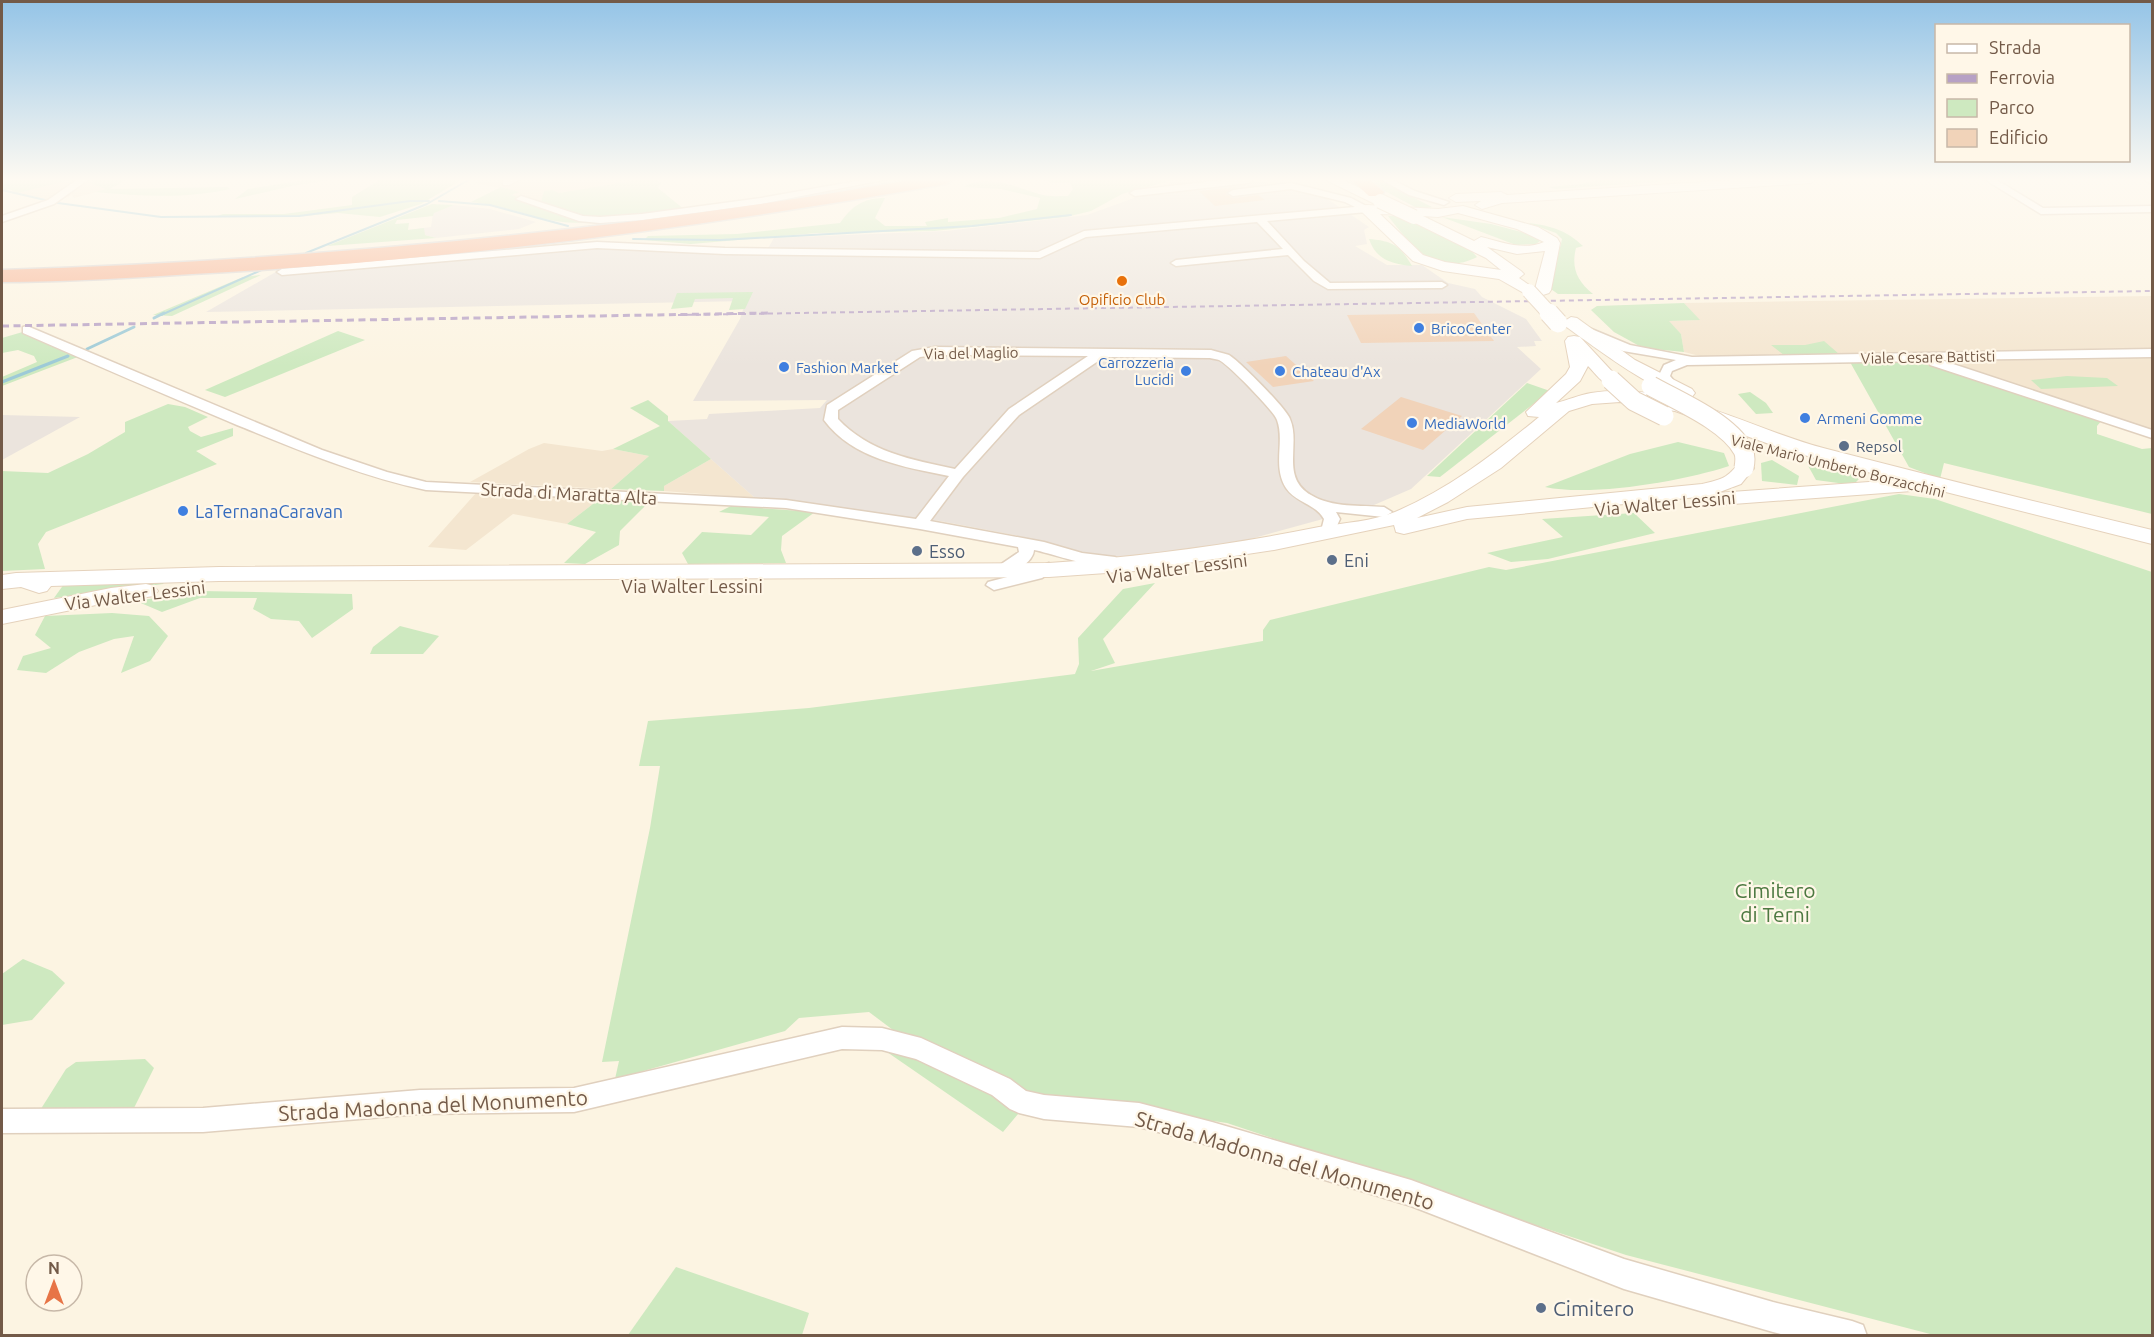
<svg xmlns="http://www.w3.org/2000/svg" width="2154" height="1337" viewBox="0 0 2154 1337" font-family="Ubuntu,sans-serif">
<style>
.residential{fill:#f4e6d0}
.industrial{fill:#ebe4dd}
.green{fill:#cee9c0}
.lines{fill:none;stroke-linecap:round;stroke-linejoin:round}
.stream-far1{stroke:#9dcad7;stroke-width:2}
.stream{stroke:#9dcad7;stroke-width:3}
.building{fill:#f1d3b9}
.street-casing{stroke:#e0d0be;stroke-width:3}
.secondary-casing{stroke:#e5d2bc;stroke-width:2}
.highway-casing{stroke:#ddd7d3;stroke-width:3}
.street{fill:#fff;fill-rule:evenodd}
.secondary{fill:#fff;fill-rule:evenodd}
.highway{fill:#f7b798;fill-rule:evenodd}
.rail-far1{stroke:#b7a1c5;stroke-width:2;stroke-dasharray:5 4;stroke-linecap:butt}
.rail{stroke:#b7a1c5;stroke-width:3;stroke-dasharray:7 4.5;stroke-linecap:butt}
.secondary-bridge-far1-casing{stroke:#e5d2bc;stroke-width:16;stroke-linecap:butt}
.secondary-bridge-casing{stroke:#e5d2bc;stroke-width:21;stroke-linecap:butt}
.secondary-bridge-far1{stroke:#fff;stroke-width:14}
.secondary-bridge{stroke:#fff;stroke-width:19}
.food-dot{fill:#e8710a;stroke:#fff7e8;stroke-width:2}
.shop-dot{fill:#3f7fe0;stroke:#fff7e8;stroke-width:2}
.service-dot{fill:#5c6f8a;stroke:#fff7e8;stroke-width:2}
.labels{text-anchor:middle;dominant-baseline:central;stroke-width:4.5;stroke-linejoin:round;paint-order:stroke}
.far-food-label{font-size:15px;fill:#c56008;stroke:#fff7e8}
.far-shop-label{font-size:15px;fill:#366cbe;stroke:#fff7e8;text-anchor:start}
.far-street-label{font-size:15px;fill:#735a48;stroke:#fff7e8}
.far-service-label{font-size:15px;fill:#4e5e75;stroke:#fff7e8;text-anchor:start}
.street-label{font-size:18px;fill:#735a48;stroke:#fff7e8}
.shop-label{font-size:18px;fill:#366cbe;stroke:#fff7e8;text-anchor:start}
.service-label{font-size:18px;fill:#4e5e75;stroke:#fff7e8;text-anchor:start}
.near-park-label{font-size:21px;fill:#4d7941;stroke:#fff7e8}
.near-street-label{font-size:21px;fill:#735a48;stroke:#fff7e8}
.near-service-label{font-size:21px;fill:#4e5e75;stroke:#fff7e8;text-anchor:start}
</style>
<rect width="100%" height="100%" fill="#fcf4e2"/>
<g class="residential">
<path d="M70,179H93L92,184L107,189L74,198L72,195L65,198L46,199L17,193Z"/>
<path d="M482,179H643L645,180L559,193L552,190L545,191L541,202L510,195L518,192L475,183Z"/>
<path d="M2152,296V436L1915,361L1731,364L1684,352L1681,334L1668,321L1699,320L1684,303Z"/>
<path d="M544,443L602,451L613,449L649,456L611,489L470,482L529,449Z"/>
<path d="M711,459L755,498L664,491V486Z"/>
<path d="M476,493L602,497L567,524L513,514L466,550L428,547Z"/>
</g>
<g class="industrial">
<path d="M1191,179H1242L1268,183L1323,196L1369,227L1364,230L1367,244L1355,246L1387,265H1422L1448,283L1475,289L1482,297L1526,319L1542,341H1534L1536,346L1517,347L1541,369L1411,489L1374,505L1243,541L1124,558L1073,553L1024,537L940,521L755,498L668,421L707,419L709,414L820,408L827,400L693,401L740,319L746,301L206,312L281,269L599,247L767,250L774,238L946,231L1087,215L1167,186L1171,181Z"/>
<path d="M454,205L490,209L536,222L519,229L436,238L408,230L431,227L433,213Z"/>
<path d="M2,415L80,417L2,460Z"/>
</g>
<g class="green">
<path d="M2,179H70L71,180L17,193L9,189L2,191Z"/>
<path d="M93,179H128L110,189L228,187L230,189C184,199 142,196 95,192L106,189L92,184Z"/>
<path d="M311,179H336L292,186L235,199L248,189Z"/>
<path d="M381,179H463L421,204L380,217L338,213L304,216L214,217L223,214H284L352,205V197Z"/>
<path d="M643,179H655L661,183L658,188L685,210L601,219L584,216L541,202L544,191L552,190L559,193Z"/>
<path d="M1042,179H1177L1122,194L1091,211L1066,217L934,231L817,233L691,244L644,240L648,236L737,234L840,223C852,206 863,198 885,198L875,218L885,226H927L925,222L948,218V222L999,218L1037,209L1040,198L1001,189L964,187C987,173 1016,187 1039,194C1048,197 1058,196 1068,196L1073,189L1070,183H1052Z"/>
<path d="M1362,179H1377L1432,207L1421,209L1415,207Z"/>
<path d="M1602,179H1700L1556,189L1548,187L1582,184Z"/>
<path d="M501,187L519,192L511,195L519,197L518,199L572,220L595,221C550,229 517,206 471,202Z"/>
<path d="M432,204L454,205L434,213L433,216L397,220L395,224L409,223L408,230L424,228L425,235L436,238L327,246Z"/>
<path d="M1388,216H1400L1410,222L1465,244L1477,257C1435,278 1412,246 1388,216Z"/>
<path d="M1442,217L1491,224L1544,238L1536,244L1516,245Z"/>
<path d="M1528,223C1552,226 1566,230 1583,246L1576,248C1571,268 1577,281 1593,294H1558L1548,287C1549,266 1559,258 1562,239L1556,233Z"/>
<path d="M1369,239C1392,241 1400,245 1412,266C1392,264 1376,260 1369,239Z"/>
<path d="M261,275L172,316L153,315L243,277Z"/>
<path d="M753,292L745,309L729,310L733,298L695,299L692,307L671,309L677,293Z"/>
<path d="M1684,303L1700,320L1669,321L1681,334L1684,352L1643,348L1614,332L1591,310L1597,306Z"/>
<path d="M26,331L83,355L2,386V377L37,362L34,356L18,350L2,353V338Z"/>
<path d="M338,331L365,340L225,397L205,390Z"/>
<path d="M1824,341L1839,354L1784,355L1771,345H1805Z"/>
<path d="M1915,361L2102,420L2097,426V434L2142,449L2152,448V514L1944,463L1940,479L1909,467L1850,362Z"/>
<path d="M2067,376L2107,378L2118,386L2041,389L2031,380Z"/>
<path d="M1527,383L1550,391L1440,477L1427,476Z"/>
<path d="M1750,392L1766,403L1773,413L1756,414L1738,394Z"/>
<path d="M648,400L668,416V421L711,459L664,486V491L611,489L649,456L613,449L660,426L630,408Z"/>
<path d="M168,404L185,407L208,417L188,427L190,431L201,437L233,428V436L196,451L217,464L46,532L38,544L45,569L2,571V471L48,473L88,454L125,432V422Z"/>
<path d="M1678,442L1724,453L1729,466C1684,481 1591,497 1545,487L1630,454Z"/>
<path d="M1772,460L1799,476L1797,485L1762,481L1761,463Z"/>
<path d="M1806,462L1861,477L1853,485L1816,480Z"/>
<path d="M1899,494L1935,499L2152,572V1335H1934L1626,1255L1227,1123L1034,1095L1003,1132L887,1052L897,1033L869,1012L799,1018L785,1031L615,1079L619,1061L602,1062L650,828L660,766H639L648,721L809,708L1075,674L1079,664L1078,638L1123,589L1155,583L1103,639L1115,663L1091,671L1263,641V630L1270,620L1489,567L1506,570Z"/>
<path d="M602,497L648,503L620,531L619,545L585,564L564,563L596,532L567,524Z"/>
<path d="M731,506L815,512L782,536L781,550L786,563L688,564L682,553L702,532L751,535L769,517L719,512Z"/>
<path d="M1634,513L1655,533L1548,559L1511,562L1487,553L1563,537L1542,519Z"/>
<path d="M165,581L163,584L54,598L64,584Z"/>
<path d="M201,591L352,594L353,609L312,638L299,621L271,619L253,609L257,598H200L162,612L136,601Z"/>
<path d="M112,613L149,616L168,636L150,661L121,673L134,636L114,639L79,652L46,673L17,670L23,656L51,648L35,635L45,616Z"/>
<path d="M400,626L439,636L423,654H370L373,647Z"/>
<path d="M23,959L52,971L65,983L32,1020L2,1025V974Z"/>
<path d="M145,1059L154,1068L134,1108L39,1112L66,1069L76,1062Z"/>
<path d="M676,1267L809,1313L802,1335H628Z"/>
</g>
<g class="lines">
<g class="stream-far1">
<path d="M1593,179H1602"/>
<path d="M2,190L58,203L161,217L299,216L410,201H429"/>
<path d="M439,201L490,205L568,226"/>
<path d="M633,239L720,240L972,226L1071,215"/>
<path d="M306,253L427,204L470,179"/>
<path d="M161,315L268,267"/>
</g>
<g class="stream">
<path d="M154,318L164,313"/>
<path d="M87,349L134,327"/>
<path d="M2,382L68,356"/>
</g>
</g>
<g class="building">
<path d="M1243,186L1232,188L1226,194L1233,198L1258,195L1265,200L1215,206L1199,191Z"/>
<path d="M1474,313L1494,341L1361,343L1347,315Z"/>
<path d="M1286,356L1314,381L1273,387L1246,362Z"/>
<path d="M1401,397L1462,416L1423,450L1361,429Z"/>
</g>
<g class="lines">
<g class="street-casing">
<g id="street">
<path d="M78,179H89L54,204L2,222V216L48,200Z"/>
<path d="M508,179H520L509,185H503V181Z"/>
<path d="M868,179H888L761,204L642,220L600,223L579,221L516,199L521,196L583,216L600,217L642,214L761,198Z"/>
<path d="M1232,179L1253,180L1248,183L1135,196L1130,193L1135,190Z"/>
<path d="M1380,179H1391L1415,191L1449,202L1444,205L1409,195Z"/>
<path d="M1984,179H1995L2043,208L2152,206V212L2041,214Z"/>
<path d="M2143,179H2152V184Z"/>
<path d="M1291,183L1351,198L1372,209L1367,212L1267,221L1304,261L1330,283L1442,282L1447,285L1442,288L1328,289L1314,281L1288,255L1176,266L1171,263L1176,260L1283,249L1257,222L1086,237L1040,258L725,254L597,248L282,275L277,272L282,269L597,242L725,248L1038,252L1084,231L1355,207L1345,202L1291,189L1233,196L1228,193L1233,190Z"/>
<path d="M27,326L322,450L387,472L426,482L786,500L916,519L949,476C904,467 853,459 824,420L827,405L912,351L935,347L1211,350C1216,352 1224,353 1229,355C1239,361 1286,408 1290,419C1301,444 1280,477 1311,495C1332,508 1361,505 1384,507L1392,512L1384,517L1336,512L1340,519L1335,530H1325L1322,527L1324,519C1316,504 1296,503 1286,488C1272,466 1285,441 1277,420C1274,411 1228,364 1219,360C1217,359 1213,359 1210,358L1104,357L1019,415L963,477L930,521L1044,542L1082,553L1115,557L1123,562C1111,576 1052,553 1034,550C1033,564 1012,573 999,576L991,571L1019,552L1018,547L920,529L786,508L426,490C360,476 299,450 237,425C165,395 94,364 23,333V327ZM935,355L1088,356L1009,409L955,469C912,460 869,452 838,419V410L920,357Z"/>
<path d="M1589,328L1630,345L1692,357L2152,349V357L1941,360L2152,430V438L1930,365L1929,361L1687,365L1672,371L1670,376L1679,387L1673,391L1668,390L1658,377L1664,365L1676,360L1623,351L1585,335L1583,332Z"/>
<path d="M1049,563L1057,568L1042,578L994,590L986,585L988,582L1030,571Z"/>
<path d="M842,1027L882,1028L921,1038L1010,1079L1026,1091L1044,1095L1139,1103L1212,1122L1411,1180L1624,1259L1773,1302L1852,1321L1863,1325L1867,1336H1788L1773,1332L1624,1289L1411,1206L1212,1146L1139,1127L1044,1119L1019,1113L1010,1109L992,1095L916,1059L882,1050L842,1049L574,1112L420,1114L203,1132L2,1133V1109L203,1108L420,1090L574,1088Z"/>
</g>
</g>
<g class="secondary-casing">
<g id="secondary">
<path d="M1324,179H1341L1387,201L1385,204H1375Z"/>
<path d="M1748,179H1817L1811,183L1502,203L1482,209L1475,205L1481,201L1456,202L1449,198L1456,194L1501,192L1507,195Z"/>
<path d="M1367,205L1438,209L1463,206L1538,227L1557,238L1560,243L1551,290L1549,293L1543,295L1536,292L1529,296L1499,279L1443,271L1413,261L1362,212L1360,209L1362,206ZM1458,213L1517,229L1544,242C1524,251 1501,242 1481,237L1474,241L1423,216L1438,217ZM1380,214L1408,215L1409,220L1486,258L1501,270L1445,262L1423,255ZM1487,247L1517,254L1545,251L1535,289L1519,278L1524,274L1521,271Z"/>
<path d="M1571,317L1577,318L1635,360L1692,389L1695,393L1692,397C1667,403 1588,342 1565,326L1563,322Z"/>
<path d="M1574,336L1580,337L1620,380L1617,384C1603,387 1597,375 1588,366L1580,381L1556,403C1568,400 1579,395 1591,393C1673,380 1751,430 1827,449C1935,477 2044,504 2152,530V544L1922,486L1919,489L1912,491L1706,506L1699,504L1695,500L1698,497L1467,519L1404,534L1396,532L1394,525L1274,550L1135,571L1049,577L219,581L51,586L47,591L39,593L21,587L2,589V575L16,573L219,567L1049,563C1140,557 1230,545 1319,527C1344,523 1373,521 1395,512C1449,489 1494,454 1539,417L1528,416L1526,412L1566,374L1570,367L1565,341L1568,337ZM1620,402L1675,411L1789,451L1897,480L1717,493L1741,484L1754,468L1751,464C1736,460 1737,469 1726,476C1720,480 1710,482 1702,484L1467,507L1417,518L1448,502L1501,468L1569,411L1592,404Z"/>
<path d="M146,584L154,586L158,591L154,596L111,602L2,624V610L111,588Z"/>
</g>
</g>
<g class="highway-casing">
<g id="highway">
<path d="M916,179H954L946,184C696,228 446,261 192,274C129,278 65,282 2,282V270C309,260 613,232 916,179Z"/>
<path d="M1350,179H1369L1384,192L1381,196H1369Z"/>
</g>
</g>
<use href="#street" class="street"/>
<use href="#secondary" class="secondary"/>
<use href="#highway" class="highway"/>
<path class="rail-far1" d="M678,315L2152,291"/>
<path class="rail" d="M2,326L770,313"/>
<g class="secondary-bridge-far1-casing">
<g id="secondary-bridge-far1">
<path d="M1380,201L1414,217"/>
<path d="M1529,291L1551,315"/>
</g>
</g>
<g class="secondary-bridge-casing">
<g id="secondary-bridge">
<path d="M1549,313L1558,323"/>
<path d="M1611,380L1634,401L1664,416"/>
<path d="M1651,386C1678,401 1728,422 1743,450C1746,456 1745,462 1744,468"/>
</g>
</g>
<use href="#secondary-bridge-far1" class="secondary-bridge-far1"/>
<use href="#secondary-bridge" class="secondary-bridge"/>
</g>
<linearGradient id="sky" x2="0" y2="1"><stop stop-color="#94c4e7"/><stop offset="0.49" stop-color="#fefaf2"/><stop offset="1" stop-color="#fefaf2" stop-opacity="0"/></linearGradient>
<rect width="2154" height="366" fill="url(#sky)"/>
<circle class="food-dot" cx="1122" cy="281" r="6"/>
<g class="shop-dot">
<circle cx="1419" cy="328" r="6"/>
<circle cx="784" cy="367" r="6"/>
<circle cx="1186" cy="371" r="6"/>
<circle cx="1280" cy="371" r="6"/>
<circle cx="1805" cy="418" r="6"/>
<circle cx="1412" cy="423" r="6"/>
<circle cx="183" cy="511" r="6"/>
</g>
<g class="service-dot">
<circle cx="1844" cy="446" r="6"/>
<circle cx="917" cy="551" r="6"/>
<circle cx="1332" cy="560" r="6"/>
<circle cx="1541" cy="1308" r="6"/>
</g>
<g class="labels">
<g class="far-food-label">
<text x="1122" y="299">Opificio Club</text>
</g>
<g class="far-shop-label">
<text x="1431" y="328">BricoCenter</text>
<text x="1174" y="362" text-anchor="end">Carrozzeria<tspan x="1174" dy="17">Lucidi</tspan></text>
<text x="796" y="367">Fashion Market</text>
<text x="1292" y="371">Chateau d'Ax</text>
<text x="1817" y="418">Armeni Gomme</text>
<text x="1424" y="423">MediaWorld</text>
</g>
<g class="far-street-label">
<text transform="translate(971 353) rotate(-1)">Via del Maglio</text>
<text transform="translate(1928 357) rotate(-1)">Viale Cesare Battisti</text>
<text transform="translate(1838 466) rotate(14)">Viale Mario Umberto Borzacchini</text>
</g>
<g class="far-service-label">
<text x="1856" y="446">Repsol</text>
</g>
<g class="street-label">
<text transform="translate(569 493) rotate(3)">Strada di Maratta Alta</text>
<text transform="translate(1665 503) rotate(-5)">Via Walter Lessini</text>
<text transform="translate(1177 568) rotate(-7)">Via Walter Lessini</text>
<text x="692" y="586">Via Walter Lessini</text>
<text transform="translate(135 595) rotate(-7)">Via Walter Lessini</text>
</g>
<g class="shop-label">
<text x="195" y="511">LaTernanaCaravan</text>
</g>
<g class="service-label">
<text x="929" y="551">Esso</text>
<text x="1344" y="560">Eni</text>
</g>
<g class="near-park-label">
<text x="1775" y="890">Cimitero<tspan x="1775" dy="24">di Terni</tspan></text>
</g>
<g class="near-street-label">
<text transform="translate(433 1105) rotate(-3)">Strada Madonna del Monumento</text>
<text transform="translate(1285 1160) rotate(16)">Strada Madonna del Monumento</text>
</g>
<g class="near-service-label">
<text x="1553" y="1308">Cimitero</text>
</g>
</g>
<rect width="2154" height="1337" fill="none" stroke="#735a48" stroke-width="6"/>
<rect x="1935" y="24" width="195" height="138" fill="#fff7e8" stroke="#c7b8a8" stroke-width="1.5"/>
<rect x="1947" y="44" width="30" height="9" fill="#ffffff" stroke="#c7b8a8" stroke-width="1.5"/>
<text x="1989" y="54" font-size="18" fill="#735a48">Strada</text>
<rect x="1947" y="74" width="30" height="9" fill="#b7a1c5" stroke="#c7b8a8" stroke-width="1.5"/>
<text x="1989" y="84" font-size="18" fill="#735a48">Ferrovia</text>
<rect x="1947" y="99" width="30" height="18" fill="#cee9c0" stroke="#c7b8a8" stroke-width="1.5"/>
<text x="1989" y="114" font-size="18" fill="#735a48">Parco</text>
<rect x="1947" y="129" width="30" height="18" fill="#f1d3b9" stroke="#c7b8a8" stroke-width="1.5"/>
<text x="1989" y="144" font-size="18" fill="#735a48">Edificio</text>
<g transform="translate(54 1283)"><circle r="28" fill="#fff7e8" stroke="#c7b8a8" stroke-width="1.5"/>
<path d="M0-4.5L10 22L0 15L-10 22Z" fill="#e77446"/>
<text y="-9" font-size="16" font-weight="bold" text-anchor="middle" fill="#735a48">N</text>
</g>
</svg>
